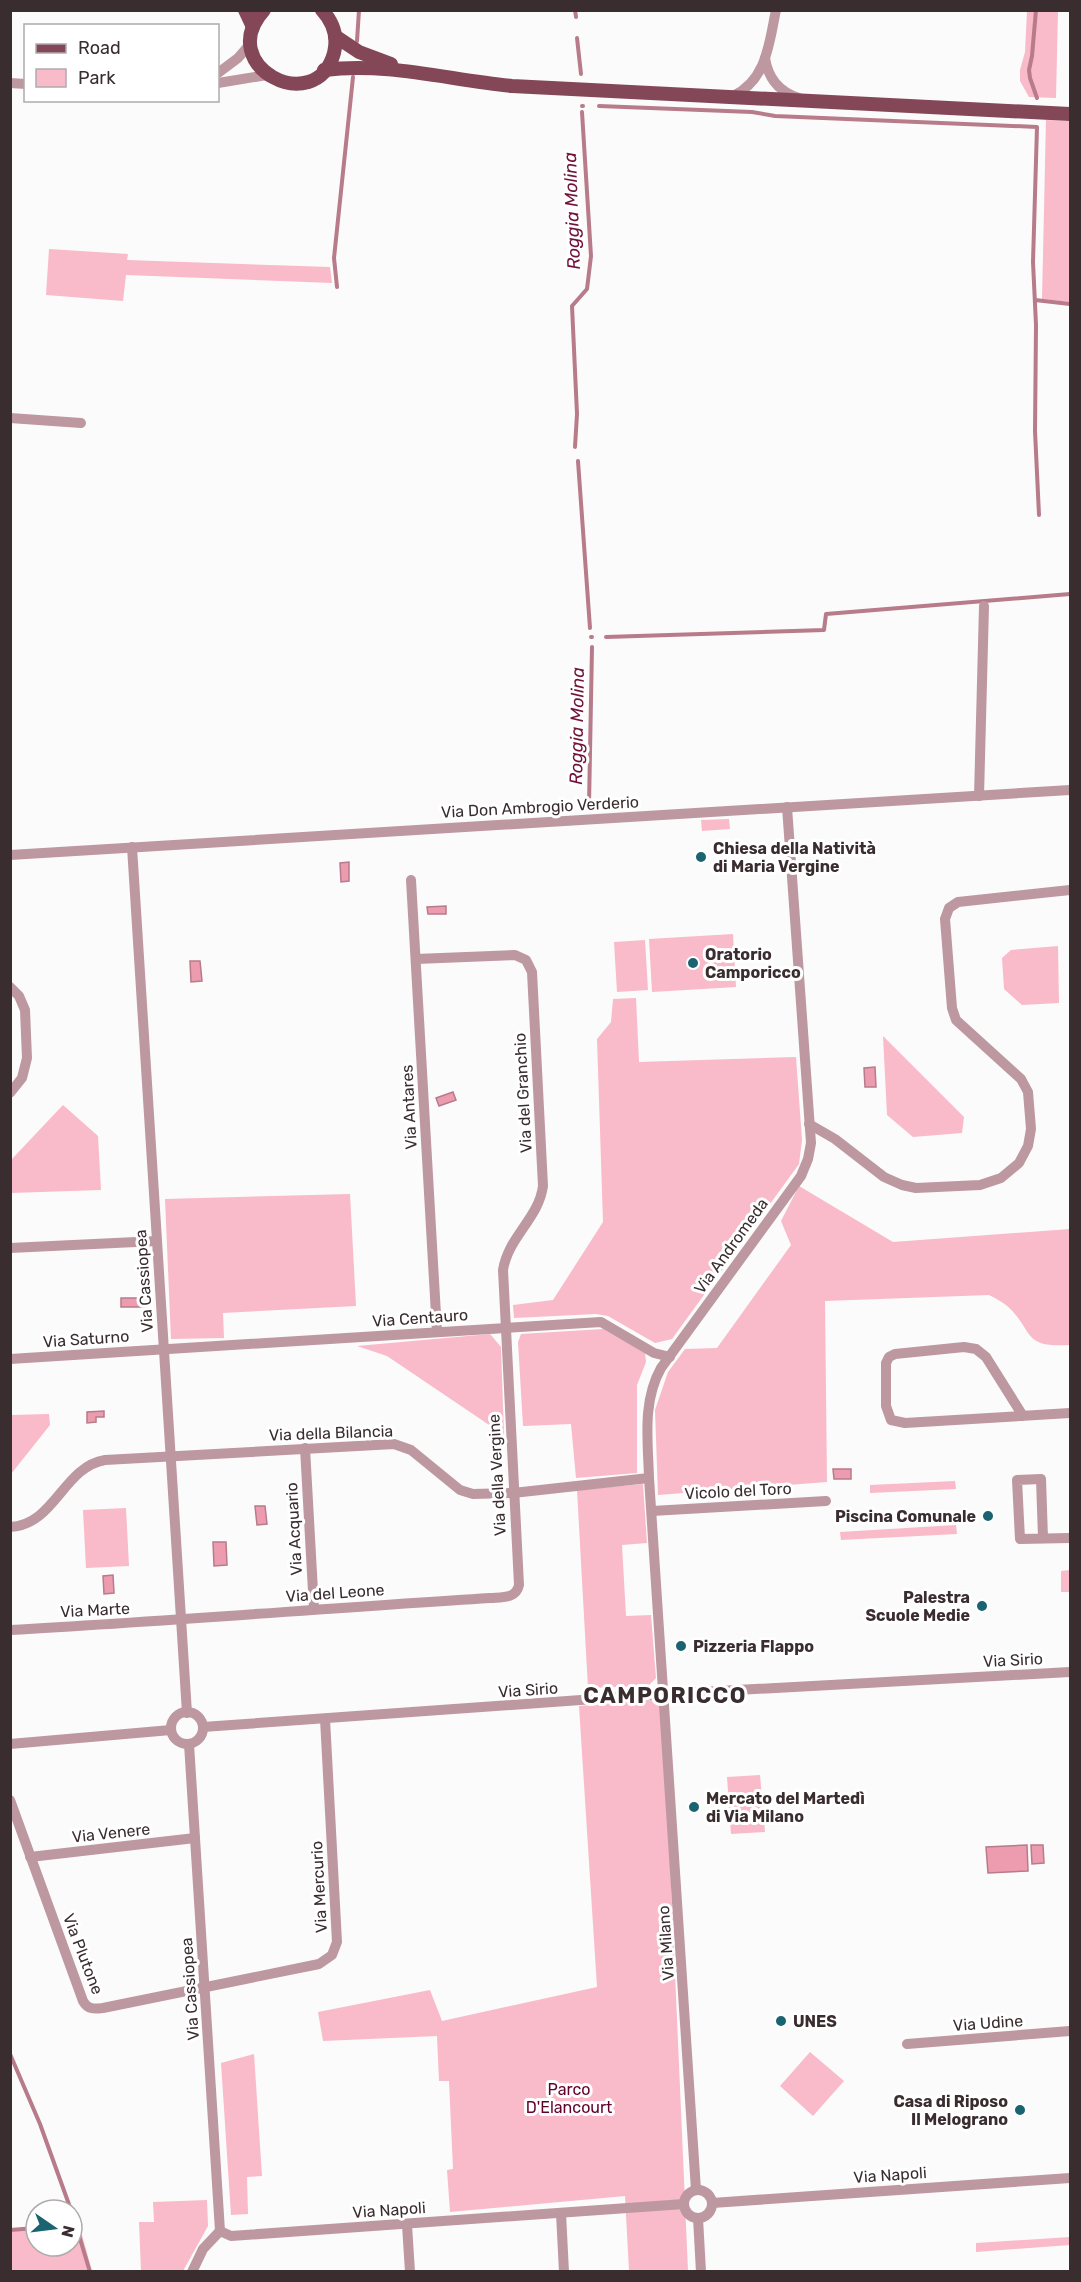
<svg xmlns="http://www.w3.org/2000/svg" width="1081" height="2282" viewBox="0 0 1081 2282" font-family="Rubik,sans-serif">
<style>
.green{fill:#f9bac9}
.water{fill:#ed9cb0;stroke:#b77b8a;stroke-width:1.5}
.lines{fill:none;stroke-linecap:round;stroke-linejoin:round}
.stream{stroke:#b77b8a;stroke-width:4}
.minor{stroke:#bd98a1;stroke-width:10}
.major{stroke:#834758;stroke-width:14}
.poi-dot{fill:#1a6371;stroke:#fff;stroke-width:2}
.labels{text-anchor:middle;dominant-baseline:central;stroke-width:6;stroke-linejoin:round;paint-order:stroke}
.street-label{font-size:16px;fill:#3a2d30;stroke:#fff}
.poi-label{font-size:16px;font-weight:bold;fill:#3a2d30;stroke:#fff;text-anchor:start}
.park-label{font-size:16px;fill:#62002c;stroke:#fff}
.water-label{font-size:18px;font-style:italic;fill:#711338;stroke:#fff}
.district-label{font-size:22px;font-weight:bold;letter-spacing:1.5px;fill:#3a2d30;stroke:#fff}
</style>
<rect width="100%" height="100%" fill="#fbfbfb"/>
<g class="green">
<path d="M1027,11H1058L1056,98L1029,97L1020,81V70L1025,52Z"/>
<path d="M1046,120L1070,121V302L1042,299Z"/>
<path d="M49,249L128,254L127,260L330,267L332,283L126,275L123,301L46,295Z"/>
<path d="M729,819L730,829L702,831L701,820Z"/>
<path d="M733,934L736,987L652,992L649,939Z"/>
<path d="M645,940L648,990L617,992L614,942Z"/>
<path d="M1058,946L1059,1003L1022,1005L1004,989L1002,958L1011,950Z"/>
<path d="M636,998L639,1062L796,1057L802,1140L799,1164L672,1339L655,1343L608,1316L596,1314L514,1318L513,1305L553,1300L603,1222L597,1039L611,1022L613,999Z"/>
<path d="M883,1036L964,1117L962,1133L913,1137L887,1115Z"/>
<path d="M63,1105L98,1136L101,1190L11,1193V1160Z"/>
<path d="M799,1186L893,1242L1070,1229V1345C1020,1348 1035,1330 1006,1305C1001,1301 995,1298 989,1295L825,1301L827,1482L658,1495L655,1410L668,1372L685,1349L717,1348L791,1245L781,1221Z"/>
<path d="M350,1194L356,1306L223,1313L224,1338L171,1339L165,1199Z"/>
<path d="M603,1329L645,1353L646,1362L637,1385V1473L576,1478L571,1424L523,1426L518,1342L521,1334Z"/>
<path d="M490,1334L501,1347L504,1435L387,1356L357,1346Z"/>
<path d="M49,1414L50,1425L11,1474V1415Z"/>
<path d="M955,1481L956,1489L870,1493V1485Z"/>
<path d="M643,1484L647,1543L622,1545L626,1616L651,1615L656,1678L648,1686L588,1688L577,1490Z"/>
<path d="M126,1508L129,1566L86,1568L83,1510Z"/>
<path d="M956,1525L957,1534L841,1540L840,1532Z"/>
<path d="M1070,1570V1592H1061V1571Z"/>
<path d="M663,1699L688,2271H629L625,2196L450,2212L447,2170L453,2169L449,2081H439L437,2036L323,2041L318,2012L430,1990L442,2021L597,1987L579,1706Z"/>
<path d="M760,1775L765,1832L731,1834L727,1777Z"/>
<path d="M810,2052L844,2081L813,2116L780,2086Z"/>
<path d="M254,2054L262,2176L247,2177L248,2214L231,2215L221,2063Z"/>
<path d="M207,2200L208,2226L183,2271H141L139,2222H154L153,2202Z"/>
<path d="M79,2224L92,2271H11V2229L36,2227V2246H72V2225Z"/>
<path d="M1070,2237V2245L976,2252V2243Z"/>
</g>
<g class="water">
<path d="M349,862V881L341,882L340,863Z"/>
<path d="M446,906V914H428L427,907Z"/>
<path d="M190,961H200L202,981L191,982Z"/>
<path d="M875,1067L876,1087H865L864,1068Z"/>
<path d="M453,1092L456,1100L439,1106L436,1098Z"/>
<rect x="121" y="1298" width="26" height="9"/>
<path d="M104,1411V1417H96V1422L87,1423V1412Z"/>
<path d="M833,1469H851V1479H834Z"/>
<path d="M255,1506H265L267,1524L257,1525Z"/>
<path d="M213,1542H226L227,1565L214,1566Z"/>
<path d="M113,1575L114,1593L104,1594L103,1576Z"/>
<path d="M1027,1845L1028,1871L988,1873L986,1847Z"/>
<path d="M1031,1845H1043L1044,1863L1032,1864Z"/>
</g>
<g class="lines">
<g class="stream">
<path d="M575,10L576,17"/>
<path d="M1036,10L1032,56L1029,70L1030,78L1037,98"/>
<path d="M577,38L581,74"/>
<path d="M357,41L359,10"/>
<path d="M582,106H583"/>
<path d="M599,106L752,112L775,116L1037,127L1033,262L1036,325L1035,431L1039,515"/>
<path d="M337,287L334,258L353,77"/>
<path d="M1035,300L1070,304"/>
<path d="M575,447L577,414L572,306L587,289L591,256L582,112"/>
<path d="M578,461L590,628"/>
<path d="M591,637H592"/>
<path d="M606,637L824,630L826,614L1070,594"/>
<path d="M589,805L592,647"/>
<path d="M10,2054L40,2124L71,2210"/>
<path d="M72,2212L90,2272"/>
<path d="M10,2230L36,2228"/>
</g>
<g class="minor">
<path d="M765,58C768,78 779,92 799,98"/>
<path d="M218,73L238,58L251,43"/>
<path d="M10,83L26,84"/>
<path d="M218,83L267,75"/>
<path d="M733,96C767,80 769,43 776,10"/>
<path d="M10,418L81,423"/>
<path d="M979,796L984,606"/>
<path d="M132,847L187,1713"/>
<path d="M10,855L1070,790"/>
<path d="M411,880L437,1332"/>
<path d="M10,987L19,996L25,1010L27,1058L22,1078L10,1093"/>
<path d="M809,1124L835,1139L884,1177L902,1185L916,1188L980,1185L1001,1178L1019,1163L1028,1146L1031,1129L1028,1092L1021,1079L956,1020L952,1008L945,919L949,908L958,902L1070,890"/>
<path d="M10,1248L157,1241"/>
<path d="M10,1359L601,1322L654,1353L670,1357"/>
<path d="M1023,1416L986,1357L976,1349L964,1347L895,1354L889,1357L886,1363V1406L891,1420L905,1423L1070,1413"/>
<path d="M305,1448L314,1609"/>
<path d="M652,1511L826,1501"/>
<path d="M10,1527C55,1525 63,1467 105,1460L394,1444L411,1450L460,1490L473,1494L513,1493L649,1478"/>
<path d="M1043,1538L1041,1479L1017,1480L1020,1539L1070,1538"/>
<path d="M10,1630C171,1621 330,1608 490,1598C502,1597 516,1599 519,1585L503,1270C508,1237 539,1218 543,1186L532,972L526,960L515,955L416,959"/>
<circle cx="187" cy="1728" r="16"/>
<path d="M203,1727L664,1694L1070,1672"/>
<path d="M10,1744L171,1730"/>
<path d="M189,1744L220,2231"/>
<path d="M10,1800L83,2001C88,2010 95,2009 103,2008L319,1964L332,1955L337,1942L325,1719"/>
<path d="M30,1857L195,1838"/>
<path d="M907,2044L1070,2031"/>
<circle cx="698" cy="2204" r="14"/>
<path d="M696,2190L649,1478C648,1441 642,1402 661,1368L801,1176L808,1159L811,1143L787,807"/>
<path d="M712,2203L1070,2178"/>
<path d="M561,2213L564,2272"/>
<path d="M698,2218L701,2272"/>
<path d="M407,2225L410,2272"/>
<path d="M220,2231L231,2236L684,2204"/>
<path d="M192,2272L203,2249L220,2231"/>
</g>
<g class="major">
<path d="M245,10L253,27"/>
<path d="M264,10C213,66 316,119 334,53C338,37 333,22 322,10"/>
<path d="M335,36L359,52L391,64"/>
<path d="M324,70C388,62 449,80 512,86L1070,114"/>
</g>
</g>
<g class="poi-dot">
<circle cx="701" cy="857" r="6"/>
<circle cx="693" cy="963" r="6"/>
<circle cx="988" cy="1516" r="6"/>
<circle cx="982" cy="1606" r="6"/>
<circle cx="681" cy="1646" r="6"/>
<circle cx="694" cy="1807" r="6"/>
<circle cx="781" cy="2021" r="6"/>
<circle cx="1020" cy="2110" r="6"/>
</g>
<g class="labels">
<g class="street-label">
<text transform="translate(540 807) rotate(-3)">Via Don Ambrogio Verderio</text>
<text transform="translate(523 1093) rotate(-93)">Via del Granchio</text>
<text transform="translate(409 1107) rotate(-93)">Via Antares</text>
<text transform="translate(731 1246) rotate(-54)">Via Andromeda</text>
<text transform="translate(144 1281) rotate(-94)">Via Cassiopea</text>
<text transform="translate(420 1318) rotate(-4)">Via Centauro</text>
<text transform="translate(86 1339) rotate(-4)">Via Saturno</text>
<text transform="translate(331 1433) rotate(-2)">Via della Bilancia</text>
<text transform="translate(497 1475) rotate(-93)">Via della Vergine</text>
<text transform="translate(738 1491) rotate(-3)">Vicolo del Toro</text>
<text transform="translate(294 1529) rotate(-93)">Via Acquario</text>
<text transform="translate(335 1593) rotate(-4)">Via del Leone</text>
<text transform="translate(95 1610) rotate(-3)">Via Marte</text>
<text transform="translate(1013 1660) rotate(-3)">Via Sirio</text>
<text transform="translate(528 1690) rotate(-4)">Via Sirio</text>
<text transform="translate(111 1833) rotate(-6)">Via Venere</text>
<text transform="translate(319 1887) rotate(-93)">Via Mercurio</text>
<text transform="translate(666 1943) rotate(-94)">Via Milano</text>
<text transform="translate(83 1954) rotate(69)">Via Plutone</text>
<text transform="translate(190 1989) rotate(-94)">Via Cassiopea</text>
<text transform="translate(988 2023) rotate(-4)">Via Udine</text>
<text transform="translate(890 2175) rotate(-4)">Via Napoli</text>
<text transform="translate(389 2210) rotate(-4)">Via Napoli</text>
</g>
<g class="poi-label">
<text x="713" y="848">Chiesa della Natività<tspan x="713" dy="18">di Maria Vergine</tspan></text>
<text x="705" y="954">Oratorio<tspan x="705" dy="18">Camporicco</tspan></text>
<text x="976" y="1516" text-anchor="end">Piscina Comunale</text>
<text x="970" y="1597" text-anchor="end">Palestra<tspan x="970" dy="18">Scuole Medie</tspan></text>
<text x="693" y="1646">Pizzeria Flappo</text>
<text x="706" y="1798">Mercato del Martedì<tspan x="706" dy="18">di Via Milano</tspan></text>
<text x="793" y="2021">UNES</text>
<text x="1008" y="2101" text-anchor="end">Casa di Riposo<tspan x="1008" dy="18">Il Melograno</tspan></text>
</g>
<g class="park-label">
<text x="569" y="2089">Parco<tspan x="569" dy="18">D'Elancourt</tspan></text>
</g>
<g class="water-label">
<text transform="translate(572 211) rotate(-92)">Roggia Molina</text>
<text transform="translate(577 726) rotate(-89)">Roggia Molina</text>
</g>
<g class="district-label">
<text x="665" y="1695">CAMPORICCO</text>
</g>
</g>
<rect width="1081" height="2282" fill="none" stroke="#3a2d30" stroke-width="24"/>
<rect x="24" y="24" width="195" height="78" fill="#ffffff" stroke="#b0abac" stroke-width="1.5"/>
<rect x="36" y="44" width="30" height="9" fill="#834758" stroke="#b0abac" stroke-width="1.5"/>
<text x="78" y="54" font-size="18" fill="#3a2d30">Road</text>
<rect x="36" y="69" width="30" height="18" fill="#f9bac9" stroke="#b0abac" stroke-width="1.5"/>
<text x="78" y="84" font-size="18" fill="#3a2d30">Park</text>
<g transform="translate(54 2228) rotate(104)"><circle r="28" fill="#ffffff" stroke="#b0abac" stroke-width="1.5"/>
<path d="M0-4.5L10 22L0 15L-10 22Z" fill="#1a6371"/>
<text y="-9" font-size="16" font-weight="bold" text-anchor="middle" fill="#3a2d30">N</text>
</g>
</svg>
